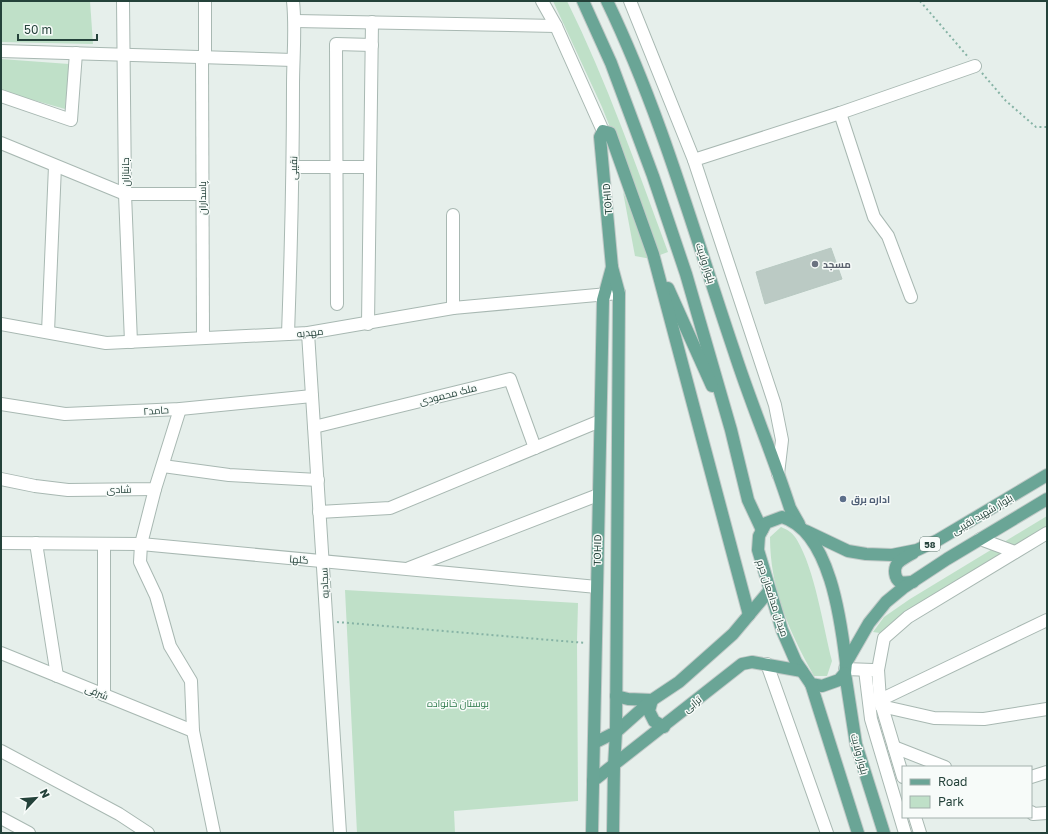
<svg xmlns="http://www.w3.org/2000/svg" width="1048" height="834" viewBox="0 0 1048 834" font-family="'Golos Text',Cairo,sans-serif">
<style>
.green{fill:#bfe0c8}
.building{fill:#bbcac4;stroke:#b8c9c2}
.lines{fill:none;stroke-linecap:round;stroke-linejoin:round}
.minor-casing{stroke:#a8b8b2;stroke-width:14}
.major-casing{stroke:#c2cac8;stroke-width:14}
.path{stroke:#86b3a5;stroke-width:2;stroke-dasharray:2 3;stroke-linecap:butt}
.minor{stroke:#fff;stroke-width:12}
.major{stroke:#6aa596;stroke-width:12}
.worship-dot{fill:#6b7280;stroke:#f7fbf9;stroke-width:1.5}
.service-dot{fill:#5c6f8a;stroke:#f7fbf9;stroke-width:1.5}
.labels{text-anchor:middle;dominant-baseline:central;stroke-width:3;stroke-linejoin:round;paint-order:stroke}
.shield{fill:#f7fbf9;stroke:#637a73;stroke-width:1}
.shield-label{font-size:9px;font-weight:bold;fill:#24423a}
.street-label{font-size:10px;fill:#24423a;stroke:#f7fbf9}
.worship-label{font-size:10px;font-weight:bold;fill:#5b616d;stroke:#f7fbf9;text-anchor:start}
.service-label{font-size:10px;font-weight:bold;fill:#4e5e75;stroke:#f7fbf9;text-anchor:start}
.park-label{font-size:10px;fill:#2d7a4b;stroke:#f7fbf9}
</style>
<rect width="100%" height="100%" fill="#e6efeb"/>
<g class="green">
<path d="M1,1H90L93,44L1,42Z"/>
<path d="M553,1H567C607,82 637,168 668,252L660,255L602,107Z"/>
<path d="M1,59L69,64L65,109L1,91Z"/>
<path d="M623,192L651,259L635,256Z"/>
<path d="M1047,516V532L880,633L873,632L884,617L910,599Z"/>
<path d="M781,527C788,530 793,533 797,540C815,570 823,626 832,661L827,676H814C789,631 770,589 770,537Z"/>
<path d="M345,590L578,603L577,641L578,801L454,811L455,833H357Z"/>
</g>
<path class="building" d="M831,248L842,279L765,304L756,272Z"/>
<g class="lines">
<g class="minor-casing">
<g id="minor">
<path d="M123,1L125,194L131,342"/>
<path d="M205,1V57"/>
<path d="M542,1L556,26L603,131"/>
<path d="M630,1L694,160"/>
<path d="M295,21L556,26"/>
<path d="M1,51L293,60"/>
<path d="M202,57L203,338"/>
<path d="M1,96L71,120L76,53"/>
<path d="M840,113L874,217L888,236L911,297"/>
<path d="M1,143L125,194H202"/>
<path d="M293,167H370"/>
<path d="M337,304L336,44L372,45"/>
<path d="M453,308V215"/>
<path d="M1,324L106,343L308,333L453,308L619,293"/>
<path d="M368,324L372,22"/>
<path d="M48,332L55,166"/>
<path d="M308,333L340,833"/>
<path d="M288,334C291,251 293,169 293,86C293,57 296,29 293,1"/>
<path d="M1,404L65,414L180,409L312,396"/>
<path d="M314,427L510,379L535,448"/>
<path d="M163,466L229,475L318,480"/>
<path d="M778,474L782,440L775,405L694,160L840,113L975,66"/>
<path d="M1,479L35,486L68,490L155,489L180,409"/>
<path d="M155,489L141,544L140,562L156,596L170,646L191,681L193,731L214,833"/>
<path d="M319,512L390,508L600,421"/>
<path d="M980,539L1015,552"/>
<path d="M1,543L141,544L597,587"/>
<path d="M36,543L57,676"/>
<path d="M409,568L598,495"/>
<path d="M1,653L193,731"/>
<path d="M767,664L827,833"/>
<path d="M845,669L873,670"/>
<path d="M865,670L871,719L905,833"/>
<path d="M104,695V544"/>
<path d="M880,700L1047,620"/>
<path d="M881,706L934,718L984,719L1047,709"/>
<path d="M894,747L945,767"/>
<path d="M1,751L119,814L148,833"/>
<path d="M903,777L880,700L878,670L884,638L908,617L1047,533"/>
<path d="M1031,777L1047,772"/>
<path d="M1031,812L1033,814L1047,813"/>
<path d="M915,817L920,833"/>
<path d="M1,818L29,833"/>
</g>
</g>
<g class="major-casing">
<g id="major">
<path d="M583,1L611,63L653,176L686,274L731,430L748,500L762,530"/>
<path d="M607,1C661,113 694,233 734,351C751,404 773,455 790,508L799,524"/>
<path d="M668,288L712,386"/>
<path d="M806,531L848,551L866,554L892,555L917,550L938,540L1047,475"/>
<path d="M913,582C909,582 903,583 900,582C894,578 894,569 897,564C900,560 908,556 913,553"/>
<path d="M846,663C841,621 830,531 782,517L766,523L759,536L758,550L782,630L796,662L811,684L822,686L839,680L845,673L846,663L869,623L886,602L903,588L947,559L1047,499"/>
<path d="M845,673L856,744L884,833"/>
<path d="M811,684L858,833"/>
<path d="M616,696L628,699L652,700L649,711L654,721L664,727"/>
<path d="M594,743L616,732L652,700L679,682L733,634L769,591"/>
<path d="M593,781L742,664L752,662L802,671"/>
<path d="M592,833L603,300L612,267"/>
<path d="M613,833L614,766L616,732L619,293L612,267L600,137L603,131L610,133L653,254L749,615"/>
</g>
</g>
<g class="path">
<path d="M920,1L969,58"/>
<path d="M982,73L1006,101L1036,127H1047"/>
<path d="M337,622L586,643"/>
</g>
<use href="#minor" class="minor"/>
<use href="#major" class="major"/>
</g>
<circle class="worship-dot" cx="815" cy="264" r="4"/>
<circle class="service-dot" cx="843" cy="499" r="4"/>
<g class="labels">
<rect class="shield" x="920" y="537" width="20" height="14" rx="3"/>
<g class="shield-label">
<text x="930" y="544">58</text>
</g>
<g class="street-label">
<text transform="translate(293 168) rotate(-89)">نقیبی</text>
<text transform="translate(125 172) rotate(-90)">جانبازان</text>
<text transform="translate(202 198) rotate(-90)">پاسداران</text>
<text transform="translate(607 199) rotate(-95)">TOHID</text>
<text transform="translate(706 263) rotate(72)">بلوار ولایت</text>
<text transform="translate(310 332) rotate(-6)">مهدیه</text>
<text transform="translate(448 394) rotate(-14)">ملک محمودی</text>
<text transform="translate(156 410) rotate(-4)">حامد۲</text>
<text transform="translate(119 489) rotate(-1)">شادی</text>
<text transform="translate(982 514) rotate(-31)">بلوار شهید نقیبی</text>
<text transform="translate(597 550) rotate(-89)">TOHID</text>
<text transform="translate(299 559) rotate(5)">گلها</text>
<text transform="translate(324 583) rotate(-93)">سجادیه</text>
<text transform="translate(773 598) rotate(72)">میدان مدافعان حرم</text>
<text transform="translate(97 692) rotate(22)">شرفی</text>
<text transform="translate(692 704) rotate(-39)">ترابی</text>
<text transform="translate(860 754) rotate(75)">بلوار ولایت</text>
</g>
<g class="worship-label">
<text x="823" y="264">مسجد</text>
</g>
<g class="service-label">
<text x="851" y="499">اداره برق</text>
</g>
<g class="park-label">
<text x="458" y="703">بوستان خانواده</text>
</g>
</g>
<rect width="1048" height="834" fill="none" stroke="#24423a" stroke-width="4"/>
<rect x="902" y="766" width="130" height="52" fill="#f7fbf9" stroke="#a3b1ad"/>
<rect x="910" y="779" width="20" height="6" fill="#6aa596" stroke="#a3b1ad"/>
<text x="938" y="786" font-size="12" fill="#24423a">Road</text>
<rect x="910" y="796" width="20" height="12" fill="#bfe0c8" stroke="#a3b1ad"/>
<text x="938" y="806" font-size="12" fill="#24423a">Park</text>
<g transform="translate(36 798) rotate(64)" stroke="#f7fbf9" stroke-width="3" paint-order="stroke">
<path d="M0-3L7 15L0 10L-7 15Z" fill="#24423a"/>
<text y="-6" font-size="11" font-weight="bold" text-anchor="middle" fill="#24423a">N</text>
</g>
<path d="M18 34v6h79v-6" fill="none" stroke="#24423a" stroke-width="2"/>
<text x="24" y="34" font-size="12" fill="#24423a" stroke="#f7fbf9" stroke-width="3" paint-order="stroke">50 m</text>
</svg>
